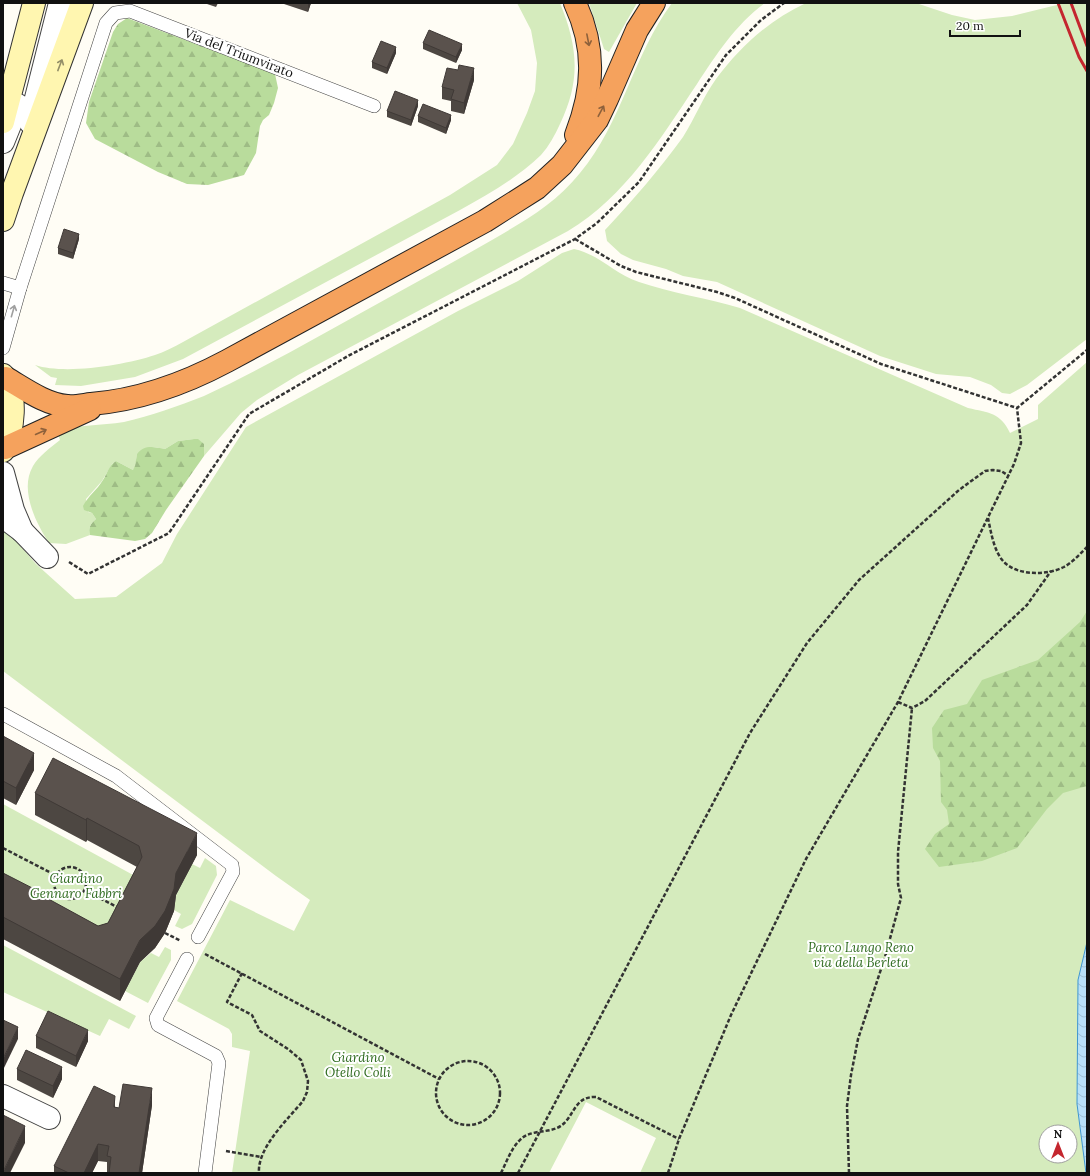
<svg xmlns="http://www.w3.org/2000/svg" width="1090" height="1176" viewBox="0 0 1090 1176" font-family="Lora,serif">
<style>
.green{fill:#d5ebbd;fill-rule:evenodd}
.forest{fill:url(#forest-firs)}
.water{fill:url(#water-waves);stroke:#3f96cf}
.lines{fill:none;stroke-linecap:round;stroke-linejoin:round}
.service-casing{stroke:#444;stroke-width:14}
.minor-casing{stroke:#444;stroke-width:24}
.secondary-casing{stroke:#333;stroke-width:24}
.motorway-casing{stroke:#222;stroke-width:24}
.path{stroke:#333;stroke-width:2.5;stroke-dasharray:4 2;stroke-linecap:butt}
.service{stroke:#fff;stroke-width:13}
.minor{stroke:#fff;stroke-width:22}
.secondary{stroke:#fff6b0;stroke-width:22}
.motorway{stroke:#f5a25d;stroke-width:22}
.rail{stroke:#c4262e;stroke-width:3}
.wall{fill:#4d4742}
.shaded-wall{fill:#3f3936}
.building{fill:#5a524d;stroke:#3f3936}
.oneway{stroke:#8e613b}
.oneway2{stroke:#948f68}
.oneway3{stroke:#a0a0a0}
.labels{text-anchor:middle;dominant-baseline:central;stroke-width:4;stroke-linejoin:round;paint-order:stroke}
.street-label{font-size:13px;fill:#111;stroke:#fff}
.park-label{font-size:13px;font-style:italic;fill:#2f6b1f;stroke:#fff}
</style>
<defs>
<pattern id="forest-firs" width="22" height="20" patternUnits="userSpaceOnUse"><rect width="22" height="20" fill="#b9dc9c"/><path d="M5 1l3.5 6h-7zM16 11l3.5 6h-7z" fill="#9ebc85"/></pattern>
<pattern id="water-waves" width="16" height="10" patternUnits="userSpaceOnUse"><rect width="16" height="10" fill="#b9e0f7"/><path d="M0 5q4-4 8 0t8 0" fill="none" stroke="#9ebfd3"/></pattern>
</defs>
<rect width="100%" height="100%" fill="#fffdf5"/>
<g class="green">
<path d="M517,3H560C578,47 581,80 560,124C555,135 549,146 541,155C517,178 489,194 460,210L183,359L135,377L81,386L55,385L57,378L51,377L35,365C65,375 125,365 155,355C164,352 174,347 183,342L450,195L497,165L513,144L527,113L535,91L537,63L531,30Z"/>
<path d="M589,3H637L609,52L604,49Z"/>
<path d="M672,3H765C736,24 716,55 697,84C660,139 626,196 568,231L298,375L257,400L241,413L204,456V450L194,439L178,441L165,449L154,447L137,454L135,469L133,470L116,461L112,464L102,481L86,499L88,512L92,513L96,519C90,524 88,528 90,535L66,544L49,543C36,523 19,490 33,466C39,456 50,448 60,440L57,431C79,424 101,426 124,422C151,416 178,406 204,396C270,365 333,328 397,293C429,275 461,258 492,240C526,220 555,204 580,173C622,123 633,55 672,3Z"/>
<path d="M806,3H916L952,15L975,20L1012,16L1065,3H1087V339L1027,385L1010,394L1002,393L991,385L970,377L936,374L880,356L717,282L683,276L666,269L633,260L621,254L607,241L605,230C633,200 659,170 683,137C695,118 703,97 716,79C740,47 769,20 806,3Z"/>
<path d="M574,249C601,255 614,274 639,282C671,293 707,298 740,308L968,408C989,413 1000,412 1010,433L1038,419V405L1087,362V942L1078,980L1077,1104L1086,1173H640L656,1138L586,1102L549,1173H232L250,1051L232,1047V1034L229,1029L177,1001L230,900L294,931L310,900L276,876L3,671V526L36,564L75,599L116,597L162,563L177,534L246,427L458,311L518,281L562,253ZM1046,1132H1070V1156H1046Z"/>
<path d="M3,804L135,876L101,940L3,888Z"/>
<path d="M205,858L216,866L217,875L192,924L182,929L175,926L181,914L174,910L176,895L192,864L200,868Z"/>
<path d="M3,945L136,1016L129,1029L109,1019L100,1036L3,992Z"/>
<path d="M165,947L171,950V960L148,1003L125,991L140,962L151,953L159,957Z"/>
</g>
<g class="forest">
<path d="M127,18L275,74L278,88L274,103L269,115L263,120L260,126L256,153L244,175L208,185L187,184L158,172L95,139L86,123L89,102L113,32L118,24Z"/>
<path d="M194,439H198L204,444V456L166,510L152,533L145,539L135,541L90,535C88,528 90,524 96,519L92,513L84,510L83,506C88,496 97,490 103,480C107,474 109,465 116,461L133,470L135,466L137,454C144,444 155,447 165,449L178,441Z"/>
<path d="M1087,611V786L1063,793L1047,809L1017,848L982,861L939,867L925,849L935,834L949,824L947,810L941,802L940,761L933,748L932,728L944,710L967,704L982,680L1038,660L1080,622Z"/>
</g>
<path class="water" d="M1087,942V1173H1086L1077,1104L1078,980Z"/>
<g class="lines">
<g class="service-casing">
<g id="service">
<path d="M3,283L20,288L3,348"/>
<path d="M20,288L106,23L115,13L130,11L374,106"/>
<path d="M3,714L116,776L232,865L233,872L198,937"/>
<path d="M187,959L156,1018L158,1025L216,1056L219,1063L205,1173"/>
</g>
</g>
<g class="minor-casing">
<g id="minor">
<path d="M30,122L60,3"/>
<path d="M3,142L18,105"/>
<path d="M3,473L13,510L22,531"/>
<path d="M10,522L22,531L47,557"/>
<path d="M3,1096L49,1118"/>
</g>
</g>
<g class="secondary-casing">
<g id="secondary">
<path d="M3,122L34,3"/>
<path d="M3,220L12,193L82,3"/>
<path d="M3,375C18,395 14,430 3,451"/>
</g>
</g>
<g class="motorway-casing">
<g id="motorway">
<path d="M575,3C596,48 594,89 576,135"/>
<path d="M6,378C25,389 45,404 67,406C74,407 83,405 91,404C140,400 184,384 227,361L485,221L537,188L562,165L597,120L607,99L637,30L654,3"/>
<path d="M5,448L90,409"/>
</g>
</g>
<g class="path">
<path d="M575,239L621,266L636,272L717,292L735,298L881,364L1017,408L1087,350"/>
<path d="M988,518C991,532 994,553 1005,563C1019,576 1048,575 1064,567C1073,562 1080,554 1087,547"/>
<path d="M69,562L88,574L169,533L249,414L348,356L575,239L597,223L639,182L726,55L761,20L784,3"/>
<path d="M898,702L912,708L925,701L1027,605L1051,571"/>
<path d="M3,848L57,876"/>
<circle cx="70" cy="883" r="16"/>
<path d="M84,890L119,908"/>
<path d="M165,933L181,941"/>
<path d="M205,954L439,1079"/>
<path d="M242,973L227,1002L252,1015L260,1031L288,1049L301,1060L308,1081L307,1092L303,1101C288,1119 257,1148 259,1173"/>
<circle cx="468" cy="1093" r="32"/>
<path d="M226,1151L261,1157"/>
<path d="M501,1173C506,1163 511,1149 519,1141C528,1130 545,1133 557,1128C575,1120 572,1096 596,1097L679,1139"/>
<path d="M518,1173L750,733L807,643L859,580L959,490L985,471L993,470L1001,471L1009,476"/>
<path d="M668,1173L679,1139L731,1015L806,859L898,702L1014,464L1021,443L1017,408"/>
<path d="M849,1173L847,1106L851,1075L858,1039L885,957L901,898L898,884V852L912,708"/>
</g>
<use href="#service" class="service"/>
<use href="#minor" class="minor"/>
<use href="#secondary" class="secondary"/>
<use href="#motorway" class="motorway"/>
<g class="rail">
<path d="M1058,3L1079,57L1087,71"/>
<path d="M1071,3L1087,46"/>
</g>
</g>
<g class="wall">
<path d="M204,3H218L216,7Z"/>
<path d="M281,3H311L308,12Z"/>
<path d="M423,43L462,50L456,63L423,49Z"/>
<path d="M396,53L387,74L372,68V62Z"/>
<path d="M474,80L464,114L451,111V101L442,99V87Z"/>
<path d="M418,106L411,126L387,117V111Z"/>
<path d="M418,116L451,120L446,134L418,122Z"/>
<path d="M79,239L73,259L58,254V248Z"/>
<path d="M3,736L34,770L16,805L3,798Z"/>
<path d="M35,793L197,855L176,895L174,911L165,933L155,948L140,962L120,1001L3,939V873L44,897L98,926L108,923L137,867L87,840L86,842L35,815Z"/>
<path d="M36,1036L88,1041L76,1067L36,1048Z"/>
<path d="M17,1069L62,1079L53,1098L17,1080Z"/>
<path d="M152,1105L142,1173H107V1162L98,1161L92,1173H54V1166L115,1107L119,1108Z"/>
</g>
<g class="shaded-wall">
<path d="M308,3H311L308,12Z"/>
<path d="M462,44V50L456,63V57Z"/>
<path d="M396,47V53L387,74V68Z"/>
<path d="M474,68V80L464,114V103Z"/>
<path d="M418,100V106L411,126V120Z"/>
<path d="M451,115V120L446,134V128Z"/>
<path d="M79,234V239L73,259V253Z"/>
<path d="M34,753V770L16,805V788Z"/>
<path d="M87,818V840L86,842V820Z"/>
<path d="M197,833V855L176,895L174,911L165,933L155,948L140,962L120,1001V979Z"/>
<path d="M18,1027V1039L3,1070V1059Z"/>
<path d="M88,1030V1041L76,1067V1056Z"/>
<path d="M62,1067V1079L53,1098V1086Z"/>
<path d="M152,1088V1105L142,1173H139Z"/>
<path d="M115,1096V1113L114,1107Z"/>
<path d="M25,1126V1143L10,1173H3V1172Z"/>
<path d="M98,1144V1161L92,1173H84Z"/>
</g>
<g class="building">
<path d="M429,30L462,44L456,57L423,43Z"/>
<path d="M381,41L396,47L387,68L372,62Z"/>
<path d="M459,65L474,68L464,103L451,99L454,90L442,87L447,68L458,70Z"/>
<path d="M395,91L418,100L411,120L387,111Z"/>
<path d="M423,104L451,115L446,128L418,116Z"/>
<path d="M64,229L79,234L73,253L58,248Z"/>
<path d="M3,736L34,753L16,788L3,781Z"/>
<path d="M53,758L197,833L176,873L174,889L165,911L155,926L140,940L120,979L3,917V873L44,894L43,896L98,926L108,923L142,857L139,846L87,818L86,820L35,793Z"/>
<path d="M48,1011L88,1030L76,1056L36,1036Z"/>
<path d="M3,1020L18,1027L3,1059Z"/>
<path d="M26,1050L62,1067L53,1086L17,1069Z"/>
<path d="M123,1084L152,1088L139,1173H109L111,1157L107,1156L109,1146L98,1144L84,1173H69L54,1166L94,1086L115,1096L114,1107L119,1108Z"/>
<path d="M3,1115L25,1126L3,1172Z"/>
</g>
<defs><path id="oneway-shaft" d="M-6 0H5M1.5-3L5.5 0L1.5 3" fill="none" stroke-width="1.6" stroke-linecap="round" stroke-linejoin="round"/></defs>
<g class="oneway">
<use href="#oneway-shaft" transform="translate(588 40) rotate(79)"/>
<use href="#oneway-shaft" transform="translate(601 111) rotate(-62)"/>
<use href="#oneway-shaft" transform="translate(41 432) rotate(-24)"/>
</g>
<use class="oneway2" href="#oneway-shaft" transform="translate(60 65) rotate(-69)"/>
<use class="oneway3" href="#oneway-shaft" transform="translate(13 311) rotate(-74)"/>
<g class="labels">
<g class="street-label">
<text transform="translate(239 53) rotate(21)">Via del Triumvirato</text>
</g>
<g class="park-label">
<text x="76" y="878">Giardino<tspan x="76" dy="15">Gennaro Fabbri</tspan></text>
<text x="861" y="947">Parco Lungo Reno<tspan x="861" dy="15">via della Berleta</tspan></text>
<text x="358" y="1057">Giardino<tspan x="358" dy="15">Otello Colli</tspan></text>
</g>
</g>
<rect width="1090" height="1176" fill="none" stroke="#111111" stroke-width="8"/>
<g transform="translate(1058 1144)"><circle r="19" fill="#ffffff" stroke="#a0a0a0"/>
<path d="M0-3L7 15L0 10L-7 15Z" fill="#c4262e"/>
<text y="-6" font-size="11" font-weight="bold" text-anchor="middle" fill="#111111">N</text>
</g>
<path d="M950 30v6h70v-6" fill="none" stroke="#111111" stroke-width="2"/>
<text x="956" y="30" font-size="12" fill="#111111" stroke="#ffffff" stroke-width="3" paint-order="stroke">20 m</text>
</svg>
